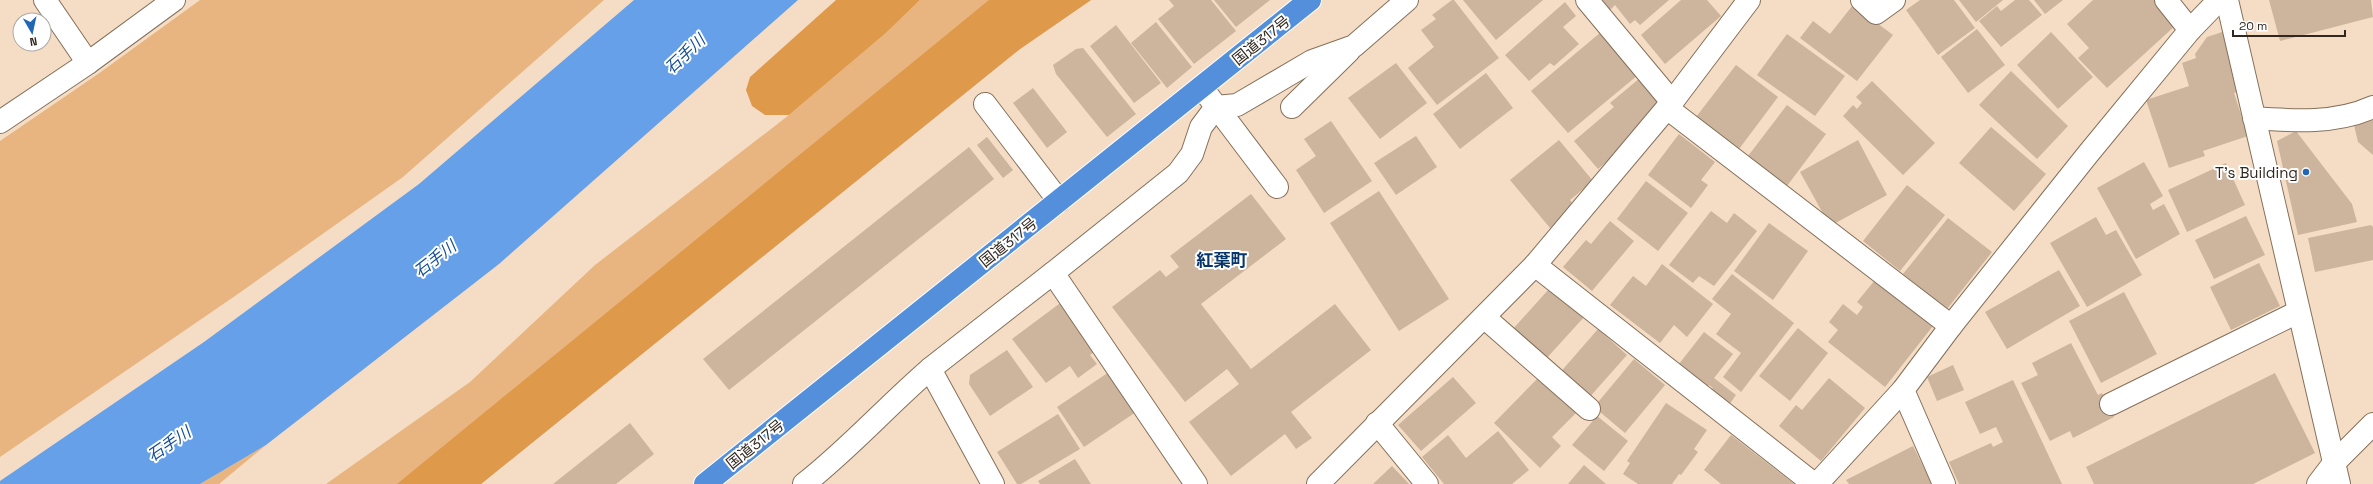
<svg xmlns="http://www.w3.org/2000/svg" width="2373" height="484" viewBox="0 0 2373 484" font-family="'Space Grotesk','Noto Sans JP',sans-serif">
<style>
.green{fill:#e8b581}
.forest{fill:#de994b}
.water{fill:#65a0e9}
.building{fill:#ccb49d}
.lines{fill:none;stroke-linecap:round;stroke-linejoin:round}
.lane-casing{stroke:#85705b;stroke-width:24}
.street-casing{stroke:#85705b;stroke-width:24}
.highway-casing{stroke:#fff;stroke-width:24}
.lane{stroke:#fff;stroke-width:22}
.street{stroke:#fff;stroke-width:22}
.highway{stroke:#538fda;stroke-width:22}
.poi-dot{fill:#2166b7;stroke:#fff;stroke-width:1.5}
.labels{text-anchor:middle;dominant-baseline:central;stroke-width:4;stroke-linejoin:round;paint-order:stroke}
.street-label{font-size:15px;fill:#30271e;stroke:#fff}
.poi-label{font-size:15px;fill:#30271e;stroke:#fff;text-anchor:end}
.water-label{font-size:16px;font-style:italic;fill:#134f91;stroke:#fff}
.quarter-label{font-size:17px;font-weight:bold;fill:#083668;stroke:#fff}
</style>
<rect width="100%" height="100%" fill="#f5ddc5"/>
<g class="green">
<path d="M200,0H604L403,177L235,296L0,457V141L98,74Z"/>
<path d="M920,0H1091L1020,49L481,484H326L470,382L595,265L789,115L886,33Z"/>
<path d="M266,445L219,484H200Z"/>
</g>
<g class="forest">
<path d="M836,0H920L886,33L789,115H765L752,106L746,90L750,77Z"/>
<path d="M989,0H1091L1020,49L481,484H397Z"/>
</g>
<path class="water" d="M634,0H798L499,264L266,445L200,484H0V481L204,342L419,184Z"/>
<g class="building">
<path d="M1169,0H1211L1236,31L1194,64L1158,19L1174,6Z"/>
<path d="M1214,0H1270L1236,27Z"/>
<path d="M1452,0H1454L1499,58L1437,105L1408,68L1434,47L1421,30L1436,19L1432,15Z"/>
<path d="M1463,0H1543L1496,40Z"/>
<path d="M1599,0H1669L1640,25L1635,20L1630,24L1615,5L1609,11Z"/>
<path d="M1681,0H1707L1721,16L1665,64L1641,35Z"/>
<path d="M1920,0H1954L1975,28L1938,55L1906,10Z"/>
<path d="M1959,0H2003L1976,22Z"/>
<path d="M2015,0H2029L2042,15L2001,47L1979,21L1997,6L2001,11Z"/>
<path d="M2034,0H2063L2045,14Z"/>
<path d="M2093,0H2154L2177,24L2107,88L2078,58L2089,48L2067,24Z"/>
<path d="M2269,0H2371L2373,17L2280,41Z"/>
<path d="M1565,2L1576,16L1563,27L1579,44L1554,66L1550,63L1529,81L1505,55Z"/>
<path d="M1853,5L1893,35L1857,81L1800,38L1813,21L1830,34Z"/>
<path d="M1156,22L1192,67L1167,88L1131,43Z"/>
<path d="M1116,25L1161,83L1134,103L1090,46Z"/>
<path d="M1977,29L2005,65L1968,93L1941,57Z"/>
<path d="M2225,31L2244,89L2234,93L2248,136L2203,151L2205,156L2169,168L2146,100L2189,86L2182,63L2196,58L2195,54L2207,37Z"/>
<path d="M1601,32L1638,75L1568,133L1531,91Z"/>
<path d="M2051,32L2093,77L2058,109L2017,65Z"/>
<path d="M1787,34L1845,76L1815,116L1757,75Z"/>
<path d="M1083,48L1136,114L1107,137L1056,74L1053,65L1076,49Z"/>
<path d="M1396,63L1427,103L1380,139L1348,98Z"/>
<path d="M1736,65L1778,97L1736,153L1693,121Z"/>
<path d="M2011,71L2068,126L2037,159L1979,105Z"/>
<path d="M1486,73L1513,108L1460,149L1433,114Z"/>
<path d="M1640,78L1665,107L1641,134L1598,169L1574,141L1614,107L1610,103Z"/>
<path d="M1872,81L1935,143L1903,175L1843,116L1853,105L1857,109L1862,103L1856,97Z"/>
<path d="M1033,88L1067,132L1047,148L1013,103Z"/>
<path d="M1787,105L1826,134L1787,186L1748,156Z"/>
<path d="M2373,120V155L2358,142L2354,125Z"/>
<path d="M1331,121L1372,181L1324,213L1296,170L1316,156L1304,139Z"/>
<path d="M1991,127L2046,174L2014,211L1959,163Z"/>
<path d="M2296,131L2352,204L2357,222L2298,235L2277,141Z"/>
<path d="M1679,134L1715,162L1701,180L1708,185L1691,208L1648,175Z"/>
<path d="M1416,136L1437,167L1396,195L1374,163Z"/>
<path d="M987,137L1013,170L1003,178L977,145Z"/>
<path d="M1559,140L1593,181L1570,200L1575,206L1550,228L1510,180Z"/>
<path d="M1858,140L1887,195L1830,226L1800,172Z"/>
<path d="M969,147L994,179L729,390L703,359Z"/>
<path d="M2144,162L2163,196L2150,204L2153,210L2164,204L2180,234L2136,259L2097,188Z"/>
<path d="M2226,163L2245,205L2187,232L2168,190Z"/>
<path d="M1646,181L1688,213L1658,251L1617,219Z"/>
<path d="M1907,185L1945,215L1900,271L1863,241Z"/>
<path d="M1379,191L1449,299L1399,331L1330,223Z"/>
<path d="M1251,194L1286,239L1201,304L1251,369L1335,304L1371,350L1291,412L1312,438L1296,449L1285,434L1231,476L1189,422L1239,384L1227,369L1185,402L1112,307L1160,270L1166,277L1179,267L1170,256Z"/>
<path d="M1711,211L1727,223L1734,213L1757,231L1714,286L1699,276L1693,283L1669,265Z"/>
<path d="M2246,216L2265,255L2214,279L2195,240Z"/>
<path d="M2096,217L2106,235L2116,230L2142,275L2087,307L2050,243Z"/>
<path d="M1948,218L1992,252L1947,309L1903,274Z"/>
<path d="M1610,221L1634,241L1592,291L1563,267L1586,240L1591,244Z"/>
<path d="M1769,223L1808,251L1773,300L1734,271Z"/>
<path d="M2371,225L2373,227V260L2315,272L2308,238Z"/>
<path d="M2259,263L2280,306L2231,330L2210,287Z"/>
<path d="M1662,264L1713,304L1687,337L1674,325L1660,343L1610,305L1633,276L1646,286Z"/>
<path d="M2059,270L2080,306L2007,349L1985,312Z"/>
<path d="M1732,274L1794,323L1741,392L1723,377L1741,353L1716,334L1731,314L1712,299Z"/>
<path d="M1875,280L1933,326L1885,387L1828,342L1838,330L1829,322L1843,304L1857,315L1863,307L1857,302Z"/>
<path d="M1549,289L1561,299L1564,296L1585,316L1545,360L1512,330Z"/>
<path d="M2124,292L2157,354L2101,383L2069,321Z"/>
<path d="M1063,301L1098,349L1090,355L1097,364L1078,378L1070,366L1046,383L1012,339Z"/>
<path d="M1798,328L1828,353L1790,401L1759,376Z"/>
<path d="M1598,329L1627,355L1587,400L1558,375Z"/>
<path d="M1704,332L1733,354L1714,378L1736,395L1726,409L1707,394L1713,388L1709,385L1707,387L1679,364Z"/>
<path d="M2071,343L2098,395L2102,393L2114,417L2073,438L2070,431L2050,441L2021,383L2038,375L2032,363Z"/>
<path d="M1007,350L1033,387L990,416L969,384L970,375Z"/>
<path d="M1634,359L1665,385L1625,433L1594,407Z"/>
<path d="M1953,365L1964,390L1937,401L1927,377Z"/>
<path d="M1109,372L1136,412L1084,447L1057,407Z"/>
<path d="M2275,373L2315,453L2253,484H2094L2086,467Z"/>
<path d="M1453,377L1476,403L1421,451L1398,425Z"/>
<path d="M1539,377L1576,413L1552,437L1561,446L1540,468L1494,423Z"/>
<path d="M1829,378L1865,408L1821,461L1779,426L1796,405L1802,410Z"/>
<path d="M2013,380L2062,484H1959L1949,462L1991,443L1993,447L2003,442L1996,427L1980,434L1965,402Z"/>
<path d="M1666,403L1707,430L1694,449L1698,452L1681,475L1679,474L1672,484H1638L1623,474L1630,463L1627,461Z"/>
<path d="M1058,414L1080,449L1021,484H1017L997,452Z"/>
<path d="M1597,416L1628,441L1604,471L1572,445Z"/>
<path d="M630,423L654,454L616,484H553Z"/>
<path d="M1498,431L1529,470L1512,484H1444L1422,457L1448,435L1466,458Z"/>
<path d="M1731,435L1794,484H1721L1704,470Z"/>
<path d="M1913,446L1932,484H1849L1846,480Z"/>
<path d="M1075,459L1091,484H1040L1038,481Z"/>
<path d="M1584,465L1606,484H1568Z"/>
<path d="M1392,466L1409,484H1373Z"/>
</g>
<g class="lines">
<g class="lane-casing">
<path id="lane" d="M2254,118C2294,121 2336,124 2373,107"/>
</g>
<g class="street-casing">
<g id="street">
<path d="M45,0L88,63"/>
<path d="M1587,0L1672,102"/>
<path d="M1862,0L1876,13L1894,0"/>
<path d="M2166,0L2190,30"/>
<path d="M2227,0L2339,484"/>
<path d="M1209,97L1277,187"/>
<path d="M985,104L1059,201"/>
<path d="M1292,107L1349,51"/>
<path d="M1667,108L1951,326"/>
<path d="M0,122L88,63L174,0"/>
<path d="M1535,265L1814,484"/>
<path d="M1484,317L1589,409"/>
<path d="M1903,390L1944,484"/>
<path d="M2111,404L2298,312"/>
<path d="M1377,423L1427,484"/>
<path d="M804,484C849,449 887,406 930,369"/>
<path d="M993,484L930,369L1053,273"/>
<path d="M1196,484L1053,273L1178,173L1192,154L1201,127L1216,107L1237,105L1312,61L1354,46L1407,0"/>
<path d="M1318,484L1535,265L1672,102L1749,0"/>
<path d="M1817,484L1903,390L1951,326L2088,154L2190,30L2219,0"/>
<path d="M2318,484L2334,463L2373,424"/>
</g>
</g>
<g class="highway-casing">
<path id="highway" d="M705,484L1310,0"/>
</g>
<use href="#lane" class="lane"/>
<use href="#street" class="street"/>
<use href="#highway" class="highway"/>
</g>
<circle class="poi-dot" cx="2306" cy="172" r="4"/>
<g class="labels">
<g class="street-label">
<text transform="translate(1261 40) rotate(-39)">国道317号</text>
<text transform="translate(1008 242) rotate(-39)">国道317号</text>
<text transform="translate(755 444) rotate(-39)">国道317号</text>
</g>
<g class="poi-label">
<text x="2298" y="172">T's Building</text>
</g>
<g class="water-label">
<text transform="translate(685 54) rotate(-43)">石手川</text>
<text transform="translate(435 259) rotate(-38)">石手川</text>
<text transform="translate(169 444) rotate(-34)">石手川</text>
</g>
<g class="quarter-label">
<text x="1222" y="260">紅葉町</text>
</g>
</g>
<g transform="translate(32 32) rotate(171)"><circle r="19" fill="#ffffff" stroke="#aca9a5"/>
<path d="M0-3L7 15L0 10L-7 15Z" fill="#2166b7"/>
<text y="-6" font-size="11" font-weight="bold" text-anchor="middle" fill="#30271e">N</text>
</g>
<path d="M2233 30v6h112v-6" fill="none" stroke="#30271e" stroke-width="2"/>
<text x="2239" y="30" font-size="12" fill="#30271e" stroke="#ffffff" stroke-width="3" paint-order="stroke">20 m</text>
</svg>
